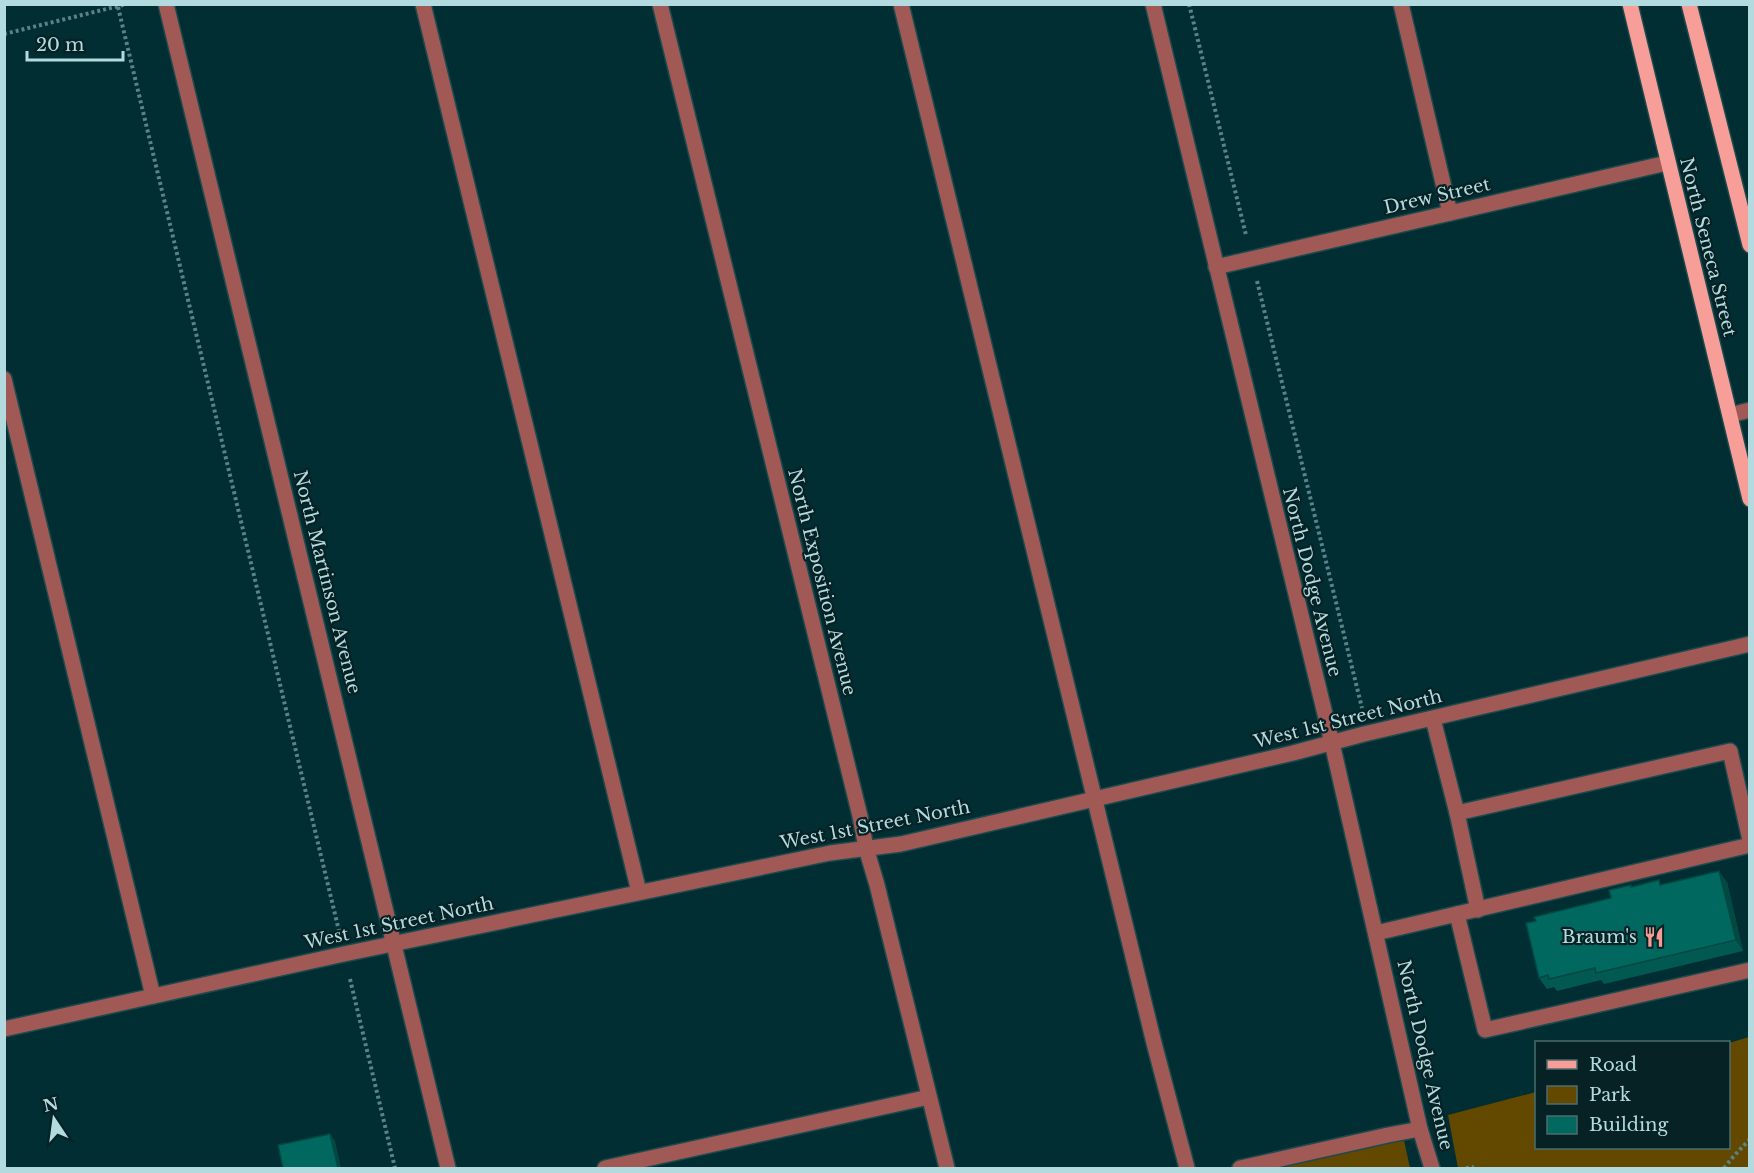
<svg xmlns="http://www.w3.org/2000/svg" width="1754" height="1173" viewBox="0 0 1754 1173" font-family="'Libre Baskerville',serif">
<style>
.green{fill:#634800}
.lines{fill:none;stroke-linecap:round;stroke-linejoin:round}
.minor-casing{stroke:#1d4a4e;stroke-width:18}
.major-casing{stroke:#1d4a4e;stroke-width:18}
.path{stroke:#588387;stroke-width:4;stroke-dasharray:3 3;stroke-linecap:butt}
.minor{stroke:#a05954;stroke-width:15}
.major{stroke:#f69e97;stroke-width:15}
.wall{fill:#015952}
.shaded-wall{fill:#014942}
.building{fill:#01685f;stroke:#014942;stroke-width:1.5}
.labels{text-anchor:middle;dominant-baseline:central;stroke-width:4.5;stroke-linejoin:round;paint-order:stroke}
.street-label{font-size:18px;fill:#b3dade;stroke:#072225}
.poi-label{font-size:18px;fill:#b3dade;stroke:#072225;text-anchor:end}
</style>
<rect width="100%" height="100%" fill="#002e33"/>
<g class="green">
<path d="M1749,1037V1168H1458L1448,1115L1536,1092V1148H1728L1729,1043Z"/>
<path d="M1404,1140L1410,1168H1275Z"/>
</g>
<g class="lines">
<g class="minor-casing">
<g id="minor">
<path d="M166,4L448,1168"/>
<path d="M423,4L639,892"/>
<path d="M660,4L860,816L866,848L877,885L947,1168"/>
<path d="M901,4L1154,1043L1187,1168"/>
<path d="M1153,4L1332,743L1420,1129L1432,1168"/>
<path d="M1401,4L1450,213"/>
<path d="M1216,267L1667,163"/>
<path d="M4,379L153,996"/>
<path d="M1730,415L1750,410"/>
<path d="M1433,719L1457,813L1730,751L1750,840"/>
<path d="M1457,813L1478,910"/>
<path d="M1457,914L1485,1030L1750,970"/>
<path d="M1376,933L1750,845"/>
<path d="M4,1029L344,954L830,853L901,844L1293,753L1364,734L1750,644"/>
<path d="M605,1168L929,1097"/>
<path d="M1240,1168L1388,1135L1420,1129"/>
</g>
</g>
<g class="major-casing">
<g id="major">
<path d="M1630,4L1750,499"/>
<path d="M1689,4L1750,245"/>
</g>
</g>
<g class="path">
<path d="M1189,4L1246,235"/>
<path d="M118,7L339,931"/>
<path d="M4,34L127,4"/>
<path d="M1257,281L1362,708"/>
<path d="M350,979L395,1168"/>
<path d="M1466,1168L1474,1167"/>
<path d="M1724,1168L1733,1157L1750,1139"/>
</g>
<use href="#minor" class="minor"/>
<use href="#major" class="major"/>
</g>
<path class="wall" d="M1727,882L1743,951L1604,984L1601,980L1557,991L1554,987L1547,989L1539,978L1536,921L1611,898L1631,885L1632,887Z"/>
<g class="shaded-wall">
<path d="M1719,871L1727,882L1743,951L1736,940Z"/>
<path d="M330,1134L335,1141L341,1168H338Z"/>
</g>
<g class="building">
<path d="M1719,871L1736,940L1596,973L1595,968L1549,979L1548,975L1539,978L1526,923L1536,921L1534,917L1611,898L1609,890L1631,885V887L1659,880L1660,885Z"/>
<path d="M330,1134L338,1168H283L278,1145Z"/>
</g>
<defs>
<g id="restaurant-bare" transform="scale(1.62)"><path d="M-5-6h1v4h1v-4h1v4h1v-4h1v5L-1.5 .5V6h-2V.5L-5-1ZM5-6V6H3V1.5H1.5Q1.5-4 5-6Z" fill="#f59c94" stroke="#072225" stroke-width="2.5" paint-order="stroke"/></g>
</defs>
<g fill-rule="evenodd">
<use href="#restaurant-bare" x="1654" y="937"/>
</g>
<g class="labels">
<g class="street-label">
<text transform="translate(1437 196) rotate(-13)">Drew Street</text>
<text transform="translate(1708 247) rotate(76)">North Seneca Street</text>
<text transform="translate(327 582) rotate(76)">North Martinson Avenue</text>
<text transform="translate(822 582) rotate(76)">North Exposition Avenue</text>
<text transform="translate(1312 582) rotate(76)">North Dodge Avenue</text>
<text transform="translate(1348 719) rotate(-14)">West 1st Street North</text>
<text transform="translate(875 825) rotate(-11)">West 1st Street North</text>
<text transform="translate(399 923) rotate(-12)">West 1st Street North</text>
<text transform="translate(1425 1055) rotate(77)">North Dodge Avenue</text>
</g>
<g class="poi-label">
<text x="1637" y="937">Braum's</text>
</g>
</g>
<rect width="1754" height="1173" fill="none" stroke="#b3dade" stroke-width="12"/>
<rect x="1535" y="1041" width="195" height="108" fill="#072225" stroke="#4c6c6f" stroke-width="1.5"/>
<rect x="1547" y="1060" width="30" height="9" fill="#f69e97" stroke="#4c6c6f" stroke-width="1.5"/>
<text x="1589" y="1071" font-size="18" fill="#b3dade">Road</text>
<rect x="1547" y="1086" width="30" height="18" fill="#634800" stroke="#4c6c6f" stroke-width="1.5"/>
<text x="1589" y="1101" font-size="18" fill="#b3dade">Park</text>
<rect x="1547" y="1116" width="30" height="18" fill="#01685f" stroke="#4c6c6f" stroke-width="1.5"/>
<text x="1589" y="1131" font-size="18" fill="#b3dade">Building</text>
<g transform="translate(54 1119) rotate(347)" stroke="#072225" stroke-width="4.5" paint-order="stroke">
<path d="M0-4.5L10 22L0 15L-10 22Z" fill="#b3dade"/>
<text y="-9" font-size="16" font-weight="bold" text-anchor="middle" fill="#b3dade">N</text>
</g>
<path d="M27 51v9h96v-9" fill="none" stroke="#b3dade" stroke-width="3"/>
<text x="36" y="51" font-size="18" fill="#b3dade" stroke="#072225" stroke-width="4.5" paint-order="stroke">20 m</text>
</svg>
